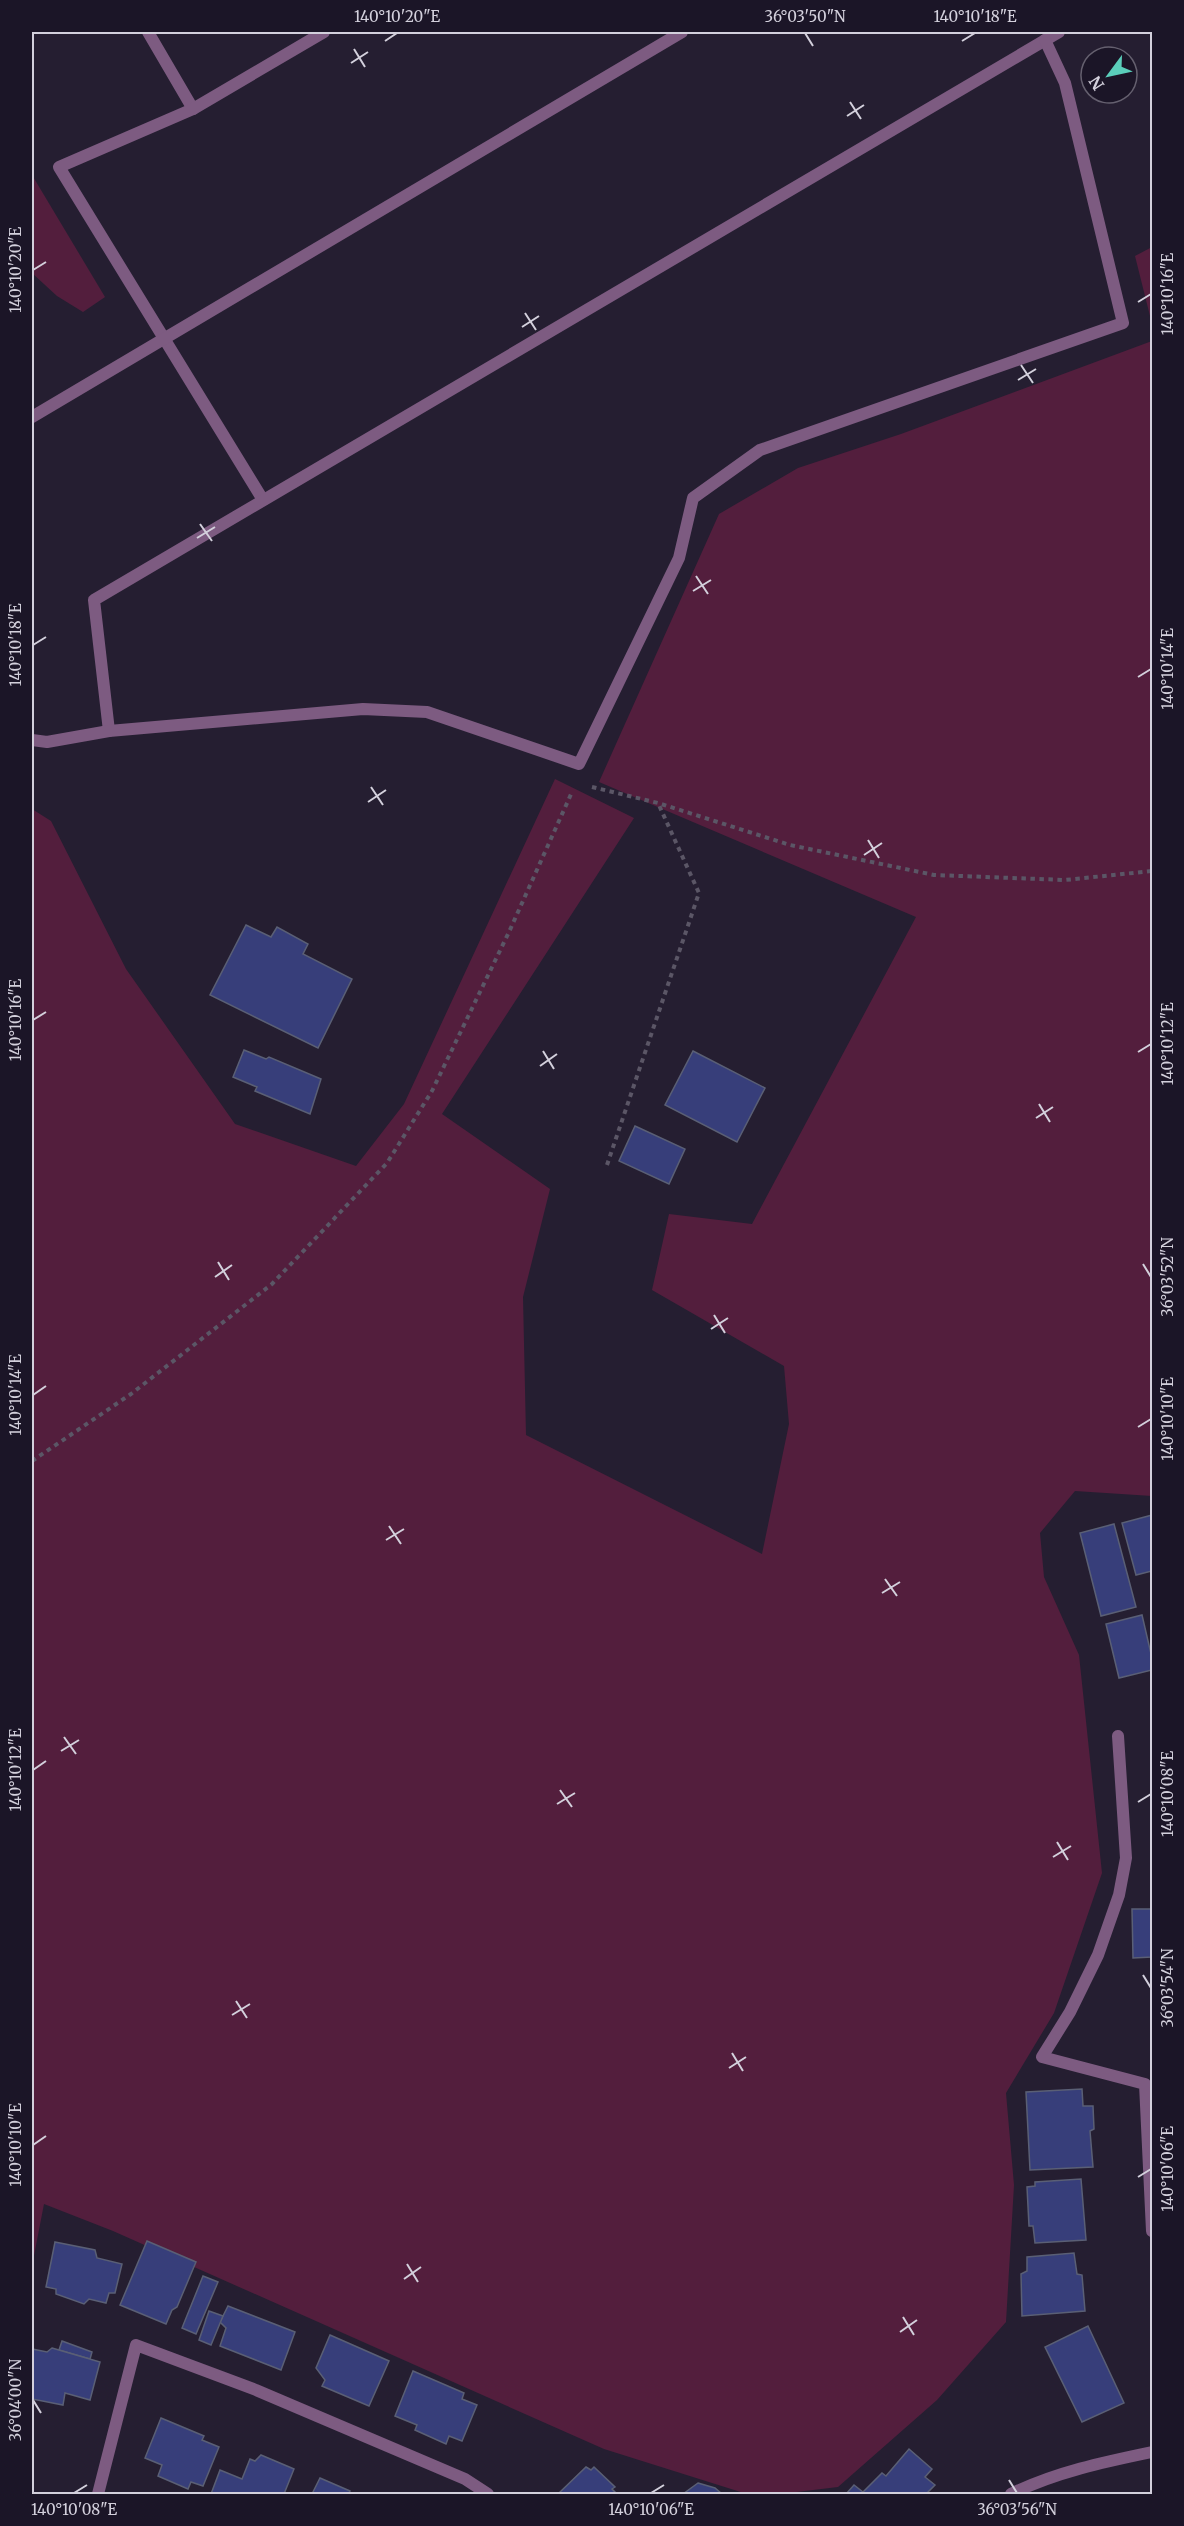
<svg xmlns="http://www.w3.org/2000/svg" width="1184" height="2526" viewBox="0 0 1184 2526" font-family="Merriweather,serif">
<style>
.green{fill:#531e3d}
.building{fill:#373e7a;stroke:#5a5f75;stroke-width:1.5}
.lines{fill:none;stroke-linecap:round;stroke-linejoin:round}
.path{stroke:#5b5666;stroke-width:4;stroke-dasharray:4.5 4.5;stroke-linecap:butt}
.minor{stroke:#7d5b81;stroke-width:12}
.tertiary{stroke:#7d5b81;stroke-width:12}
.ticks{fill:none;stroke:#d3d0dc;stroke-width:2}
.neatline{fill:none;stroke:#d3d0dc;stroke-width:2}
.ticks-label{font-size:15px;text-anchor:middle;fill:#d3d0dc}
</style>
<rect width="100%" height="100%" fill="#251e31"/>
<g class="green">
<path d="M32,175L105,297L83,312L57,296L32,273Z"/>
<path d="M1152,247V324L1135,256Z"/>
<path d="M1152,341V1496L1075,1491L1040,1533L1044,1577L1079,1655L1102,1873L1054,2013L1006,2093L1014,2185L1006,2322L937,2400L838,2487L780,2494H747L604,2449L113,2231L44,2204L32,2266V809L51,821L126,969L235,1124L356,1166L404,1104L555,779L634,818L442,1114L550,1189L523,1297L526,1435L762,1554L789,1424L784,1366L652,1290L669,1214L752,1224L916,917L599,782L719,514L798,468L901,434Z"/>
</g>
<g class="building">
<path d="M246,925L271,937L277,927L308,944L303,954L352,979L318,1048L210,995Z"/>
<path d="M244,1050L266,1059L269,1057L321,1079L310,1114L255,1091L257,1087L233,1077Z"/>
<path d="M693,1051L765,1088L737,1142L665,1105Z"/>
<path d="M635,1126L685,1149L669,1184L619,1161Z"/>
<path d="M1152,1515V1571L1136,1575L1122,1523Z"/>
<path d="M1114,1524L1136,1607L1101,1616L1080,1533Z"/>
<path d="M1142,1615L1152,1658V1670L1119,1678L1106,1624Z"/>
<path d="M1132,1909H1152V1957L1133,1958Z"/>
<path d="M1082,2089L1083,2106H1093L1094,2129L1090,2131L1093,2167L1030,2170L1026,2092Z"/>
<path d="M1081,2179L1086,2240L1035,2243L1033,2226H1029L1027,2187L1035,2186V2182Z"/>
<path d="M147,2241L196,2262L177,2307L172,2310L166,2324L120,2305Z"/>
<path d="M55,2242L95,2250L97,2258L122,2264L115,2293H109L106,2303L89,2299L84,2304L56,2294V2289L46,2287Z"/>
<path d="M1074,2253L1077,2274L1082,2275L1085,2311L1022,2316L1021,2274L1027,2271V2257Z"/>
<path d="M203,2276L218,2282L196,2334L182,2328Z"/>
<path d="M228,2306L295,2332L281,2370L220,2346L226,2328L220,2322Z"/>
<path d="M209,2311L223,2316L211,2345L199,2340Z"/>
<path d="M1088,2326L1124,2403L1082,2422L1045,2347Z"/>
<path d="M330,2335L389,2361L369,2406L322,2386L325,2380L316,2368Z"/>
<path d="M62,2341L92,2352L90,2359L59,2350Z"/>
<path d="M52,2348L100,2362L90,2400L65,2393L63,2405L32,2399V2349L47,2352Z"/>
<path d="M413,2371L464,2393L462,2399L477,2405L462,2441L449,2436L446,2444L415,2430L417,2425L395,2416Z"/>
<path d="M161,2418L204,2436L202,2440L219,2447L203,2486L191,2482L188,2489L158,2476L162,2465L145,2458Z"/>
<path d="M909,2449L932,2469L925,2477L935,2485L926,2494H846L854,2485L863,2492L882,2473L886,2476Z"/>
<path d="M261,2455L294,2469L284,2494H211L220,2470L242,2479L250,2459L255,2461Z"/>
<path d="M586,2467L591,2470L594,2467L615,2487L612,2489L617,2494H558Z"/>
<path d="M320,2478L350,2491L349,2494H312Z"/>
<path d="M698,2483L715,2488L722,2494H683Z"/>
</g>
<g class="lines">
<g class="path">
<path d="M592,787L658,803L790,845L934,875L1065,880L1152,871"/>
<path d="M607,1165L699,893L658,803"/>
<path d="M32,1461L131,1394L272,1284L387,1163L432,1091L509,932L572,792"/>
</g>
<g class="minor">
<path d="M148,32L193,109"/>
<path d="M263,500L59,167L193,109L324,32"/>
<path d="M109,731L94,600L1059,32"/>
<path d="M32,740L47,742L109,731L363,709L427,712L579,764L679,558L693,498L760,450L1123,323L1065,83L1045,40"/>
<path d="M1118,1736L1126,1858L1119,1895L1098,1955L1070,2012L1042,2057L1145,2084L1152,2231"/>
<path d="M98,2494L136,2345L256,2390L465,2479L488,2494"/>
</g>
<g class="tertiary">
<path d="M32,417L682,32"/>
<path d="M1011,2494C1056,2472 1104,2462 1152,2452"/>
</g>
</g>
<path class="ticks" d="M805,33L813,46M385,41L397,33M962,41L975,33M354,49L365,67M351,63L368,52M850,102L861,119M847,116L864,105M33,270L46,262M1138,302L1151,294M525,313L536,330M522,327L539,316M1021,365L1033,383M1018,380L1036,369M200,524L212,541M197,538L215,527M696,576L708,594M693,591L711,580M33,645L46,637M1138,677L1151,669M371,787L383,805M368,802L386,790M868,840L879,858M864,855L882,843M33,1020L46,1012M543,1051L554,1069M1138,1052L1151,1044M540,1066L557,1054M1039,1104L1050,1122M1036,1118L1053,1107M218,1262L229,1280M1143,1264L1151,1277M215,1277L232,1265M714,1315L725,1333M711,1329L728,1318M33,1395L46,1386M1138,1427L1151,1419M389,1526L401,1544M386,1540L404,1529M885,1579L897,1596M882,1593L900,1582M64,1737L76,1754M61,1751L79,1740M33,1770L46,1761M560,1790L572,1807M1138,1802L1151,1794M557,1804L575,1793M1057,1842L1068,1860M1053,1857L1071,1846M1143,1975L1151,1988M236,2001L247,2018M232,2015L250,2004M732,2053L743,2071M729,2068L746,2057M33,2145L46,2136M1138,2177L1151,2169M407,2264L418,2282M404,2279L421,2267M903,2317L914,2335M900,2332L917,2320M33,2400L41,2413M1009,2480L1017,2493M74,2493L87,2485M651,2493L664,2485"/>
<rect width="1184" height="2526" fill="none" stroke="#1b1527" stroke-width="66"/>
<g transform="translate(1109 75) rotate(237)"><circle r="28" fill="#1b1527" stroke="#65606f" stroke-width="1.5"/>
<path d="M0-4.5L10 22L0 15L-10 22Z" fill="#5bcebb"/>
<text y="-9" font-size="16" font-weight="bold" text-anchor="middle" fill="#d3d0dc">N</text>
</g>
<rect x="33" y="33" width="1118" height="2460" class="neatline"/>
<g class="ticks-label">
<text x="397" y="22">140°10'20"E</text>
<text x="805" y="22">36°03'50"N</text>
<text x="975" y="22">140°10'18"E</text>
<text transform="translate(16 270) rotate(-90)" y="5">140°10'20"E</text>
<text transform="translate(1168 294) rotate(-90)" y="5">140°10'16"E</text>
<text transform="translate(16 645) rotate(-90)" y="5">140°10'18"E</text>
<text transform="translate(1168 669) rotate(-90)" y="5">140°10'14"E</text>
<text transform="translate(16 1020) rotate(-90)" y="5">140°10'16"E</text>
<text transform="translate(1168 1044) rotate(-90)" y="5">140°10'12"E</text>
<text transform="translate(1168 1277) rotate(-90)" y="5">36°03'52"N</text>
<text transform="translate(16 1395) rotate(-90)" y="5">140°10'14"E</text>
<text transform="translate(1168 1419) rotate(-90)" y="5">140°10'10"E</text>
<text transform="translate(16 1770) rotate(-90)" y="5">140°10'12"E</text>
<text transform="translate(1168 1794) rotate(-90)" y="5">140°10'08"E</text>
<text transform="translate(1168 1988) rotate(-90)" y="5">36°03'54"N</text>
<text transform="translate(16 2145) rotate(-90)" y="5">140°10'10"E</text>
<text transform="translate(1168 2169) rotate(-90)" y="5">140°10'06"E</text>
<text transform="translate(16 2400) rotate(-90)" y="5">36°04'00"N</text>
<text x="74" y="2515">140°10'08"E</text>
<text x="651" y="2515">140°10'06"E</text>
<text x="1017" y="2515">36°03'56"N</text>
</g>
</svg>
